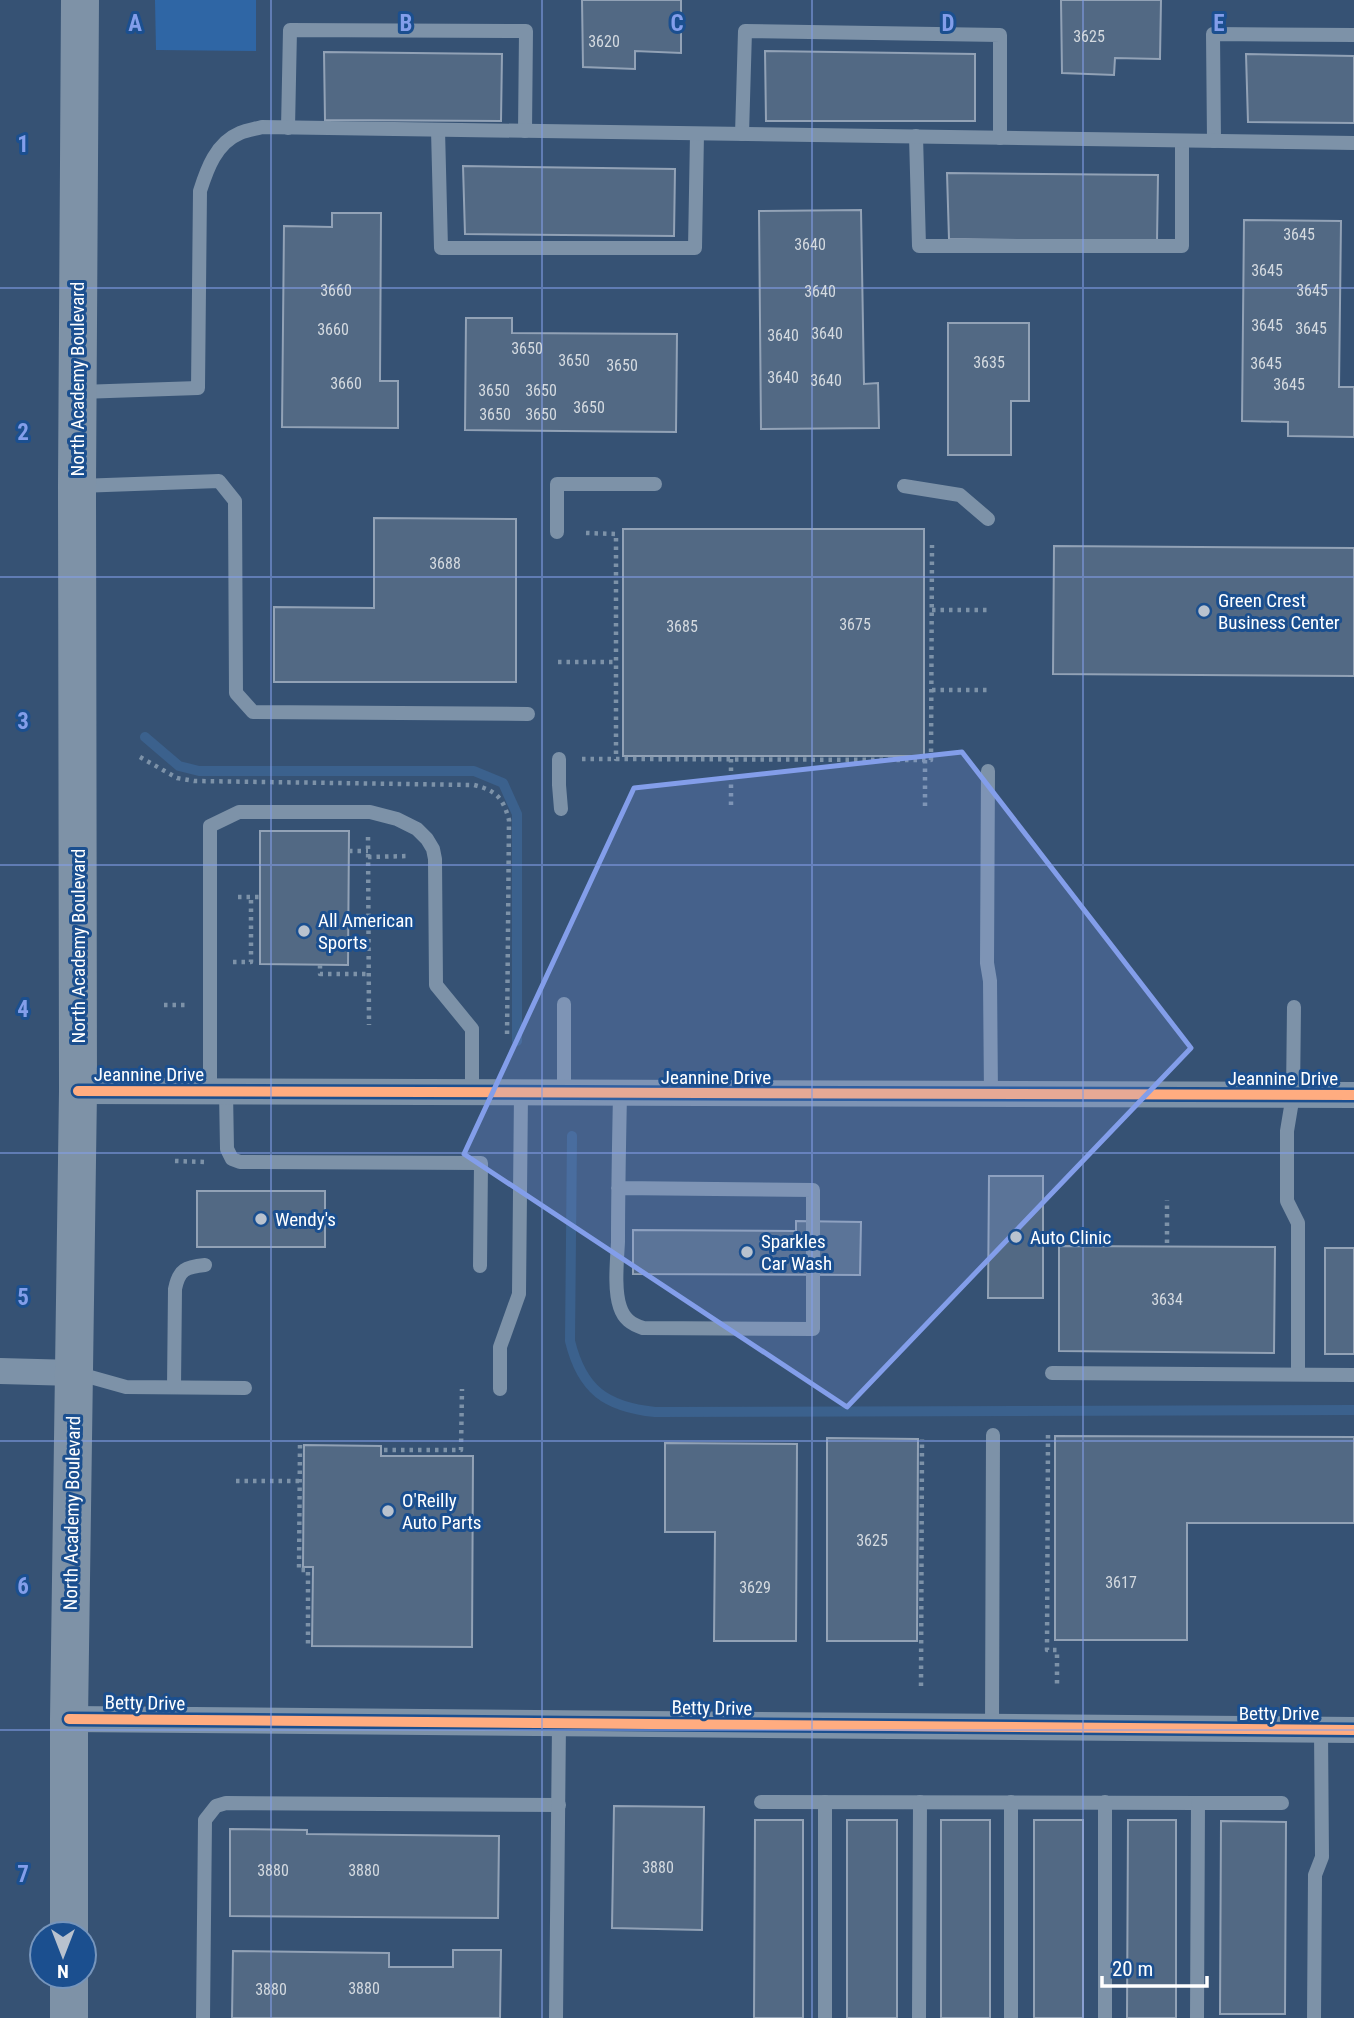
<svg xmlns="http://www.w3.org/2000/svg" width="1354" height="2018" viewBox="0 0 1354 2018" font-family="'Roboto Condensed',sans-serif">
<style>
.green{fill:#2f66a5}
.lines{fill:none;stroke-linecap:round;stroke-linejoin:round}
.stream{stroke:#3b618d;stroke-width:10}
.building{fill:#526984;stroke:#92a2b6;stroke-width:2}
.path{stroke:#7d92a8;stroke-width:4.5;stroke-dasharray:3.5 5;stroke-linecap:butt}
.lane{stroke:#7d92a8;stroke-width:14}
.street{stroke:#7d92a8;stroke-width:26}
.highway{stroke:#7e92a7;stroke-width:38}
.cycleway-casing{stroke:#1b4f8f;stroke-width:15}
.cycleway{stroke:#ffac80;stroke-width:10}
.marked{fill:#839eea;fill-opacity:0.2;stroke:#839eea;stroke-width:5;stroke-linejoin:round}
.grid{fill:none;stroke:#839eea;stroke-width:2;stroke-opacity:0.55}
.poi-dot{fill:#b9c2ce;stroke:#1b4f8f;stroke-width:2.5}
.labels{text-anchor:middle;dominant-baseline:central;stroke-width:6;stroke-linejoin:round;paint-order:stroke}
.number-label{font-size:16px;fill:#d4dae0}
.street-label{font-size:19px;fill:#fff;stroke:#1b4f8f}
.poi-label{font-size:19px;fill:#fff;stroke:#1b4f8f;text-anchor:start}
.grid-label{font-size:23px;text-anchor:middle;font-weight:bold;fill:#839eea;stroke:#1b4f8f;stroke-width:6;stroke-linejoin:round;paint-order:stroke}
</style>
<rect width="100%" height="100%" fill="#365274"/>
<path class="green" d="M155,0H256V51L156,50Z"/>
<g class="lines">
<g class="stream">
<path d="M145,737L179,766L199,771H474L503,783L517,814V1041"/>
<path d="M572,1136L570,1341C582,1390 606,1407 655,1412L1354,1410"/>
</g>
</g>
<g class="building">
<path d="M582,0H681V53L635,51V69L583,67Z"/>
<path d="M1061,0H1161L1160,59L1115,58L1114,75L1062,73Z"/>
<path d="M765,51L975,54V121H766Z"/>
<path d="M324,52L502,54L501,121L325,120Z"/>
<path d="M1246,54L1354,56V123L1248,122Z"/>
<path d="M463,166L675,169L674,236L465,234Z"/>
<path d="M947,173L1158,175L1157,242L949,239Z"/>
<path d="M861,210L864,384L878,383L879,428L761,429L759,211Z"/>
<path d="M332,213H381L380,381H398V428L282,427L284,226L332,227Z"/>
<path d="M1244,220L1341,221L1339,387H1354V437L1288,436V422L1242,421Z"/>
<path d="M466,318H512V333L677,334L676,432L465,430Z"/>
<path d="M948,323H1029V401H1011V455H948Z"/>
<path d="M374,518L516,519V682H274V607L374,608Z"/>
<rect x="623" y="529" width="301" height="227"/>
<path d="M1054,546L1354,548V676L1053,674Z"/>
<path d="M260,831H349L348,965L260,964Z"/>
<path d="M989,1176H1043V1298H988Z"/>
<rect x="197" y="1191" width="128" height="56"/>
<path d="M796,1221L861,1222L860,1275L633,1274V1230L796,1231Z"/>
<path d="M1059,1246L1275,1247L1274,1353L1059,1351Z"/>
<rect x="1325" y="1248" width="29" height="106"/>
<path d="M1055,1436L1354,1437V1523H1187V1640H1055Z"/>
<path d="M827,1438L918,1439L917,1641H827Z"/>
<path d="M665,1443L797,1444L796,1641H714L715,1532H665Z"/>
<path d="M304,1445L381,1446V1456H473L472,1647L312,1646L313,1567H303Z"/>
<path d="M614,1806L704,1807L702,1930L612,1928Z"/>
<path d="M755,1820H803V2018H754Z"/>
<rect x="847" y="1820" width="50" height="198"/>
<rect x="941" y="1820" width="49" height="198"/>
<rect x="1034" y="1820" width="49" height="198"/>
<path d="M1128,1820H1176V2018H1127Z"/>
<path d="M1221,1821L1286,1822L1285,2014H1220Z"/>
<path d="M230,1829L307,1830V1834L499,1836L498,1918L230,1916Z"/>
<path d="M453,1950H501L500,2018H232L233,1951L389,1953V1967H453Z"/>
</g>
<g class="lines">
<g class="path">
<path d="M586,533L616,534V759L931,760L932,545"/>
<path d="M932,610H988"/>
<path d="M558,662H616"/>
<path d="M932,690H988"/>
<path d="M140,757L177,778L194,781L474,785C497,791 503,798 509,820L507,1039"/>
<path d="M582,759H616"/>
<path d="M731,759V810"/>
<path d="M925,760V811"/>
<path d="M368,837L369,1025"/>
<path d="M349,851H368"/>
<path d="M368,857L409,856"/>
<path d="M238,897H260"/>
<path d="M233,962H251V897"/>
<path d="M320,965V974H368"/>
<path d="M164,1005H187"/>
<path d="M175,1161L205,1162"/>
<path d="M1167,1243V1200"/>
<path d="M1048,1435L1047,1650H1057V1687"/>
<path d="M300,1445L299,1570H308V1645"/>
<path d="M384,1450H461L462,1389"/>
<path d="M236,1481H300"/>
<path d="M921,1686L922,1439"/>
</g>
<g class="lane">
<path d="M288,128L290,30L526,31L525,131"/>
<path d="M438,130L441,248H695L697,134"/>
<path d="M742,134L745,31L1000,35V138"/>
<path d="M916,136L919,246H1182V141"/>
<path d="M1214,141L1213,34L1354,35"/>
<path d="M80,392L198,388L200,191C207,169 216,143 240,133C247,130 255,129 262,127L1354,143"/>
<path d="M78,486L219,481L235,501L236,693L253,712L528,714"/>
<path d="M904,486L960,495L988,519"/>
<path d="M557,532V484H655"/>
<path d="M559,759V785L561,809"/>
<path d="M988,771L987,963L990,981L991,1095"/>
<path d="M564,1004V1093"/>
<path d="M1294,1007L1293,1095L1287,1131V1201L1298,1223V1374"/>
<path d="M210,1091V826L239,812H370L397,819L417,829L427,839L433,849L435,859L436,985L472,1029V1093"/>
<path d="M226,1092L227,1149L232,1159L240,1162L481,1163L480,1266"/>
<path d="M618,1188L813,1190V1329L643,1328C631,1324 624,1319 620,1307C614,1290 617,1261 618,1242C618,1192 619,1143 620,1094"/>
<path d="M76,1373L126,1387L245,1388"/>
<path d="M1052,1373L1354,1375"/>
<path d="M174,1387L175,1289C179,1269 186,1267 205,1265"/>
<path d="M500,1389V1347L519,1294L521,1093"/>
<path d="M992,1729L993,1435"/>
<path d="M761,1802L1198,1803L1197,2018"/>
<path d="M1011,1802V2018"/>
<path d="M1105,1802V2018"/>
<path d="M1198,1803H1282"/>
<path d="M203,2018L205,1820L216,1806L226,1803L559,1805"/>
<path d="M556,2018L559,1724"/>
<path d="M825,2018V1802"/>
<path d="M919,2018L920,1802"/>
<path d="M1314,2018L1315,1875L1322,1857L1321,1730"/>
</g>
<g class="street">
<path d="M78,1091L1354,1095"/>
<path d="M0,1371L75,1373"/>
<path d="M69,1719L1354,1730"/>
</g>
<g class="highway">
<path d="M69,1934V1719L78,1091L77,486L80,0"/>
<path d="M69,1976V2018"/>
</g>
<g class="cycleway-casing">
<g id="cycleway">
<path d="M78,1091L1354,1095"/>
<path d="M69,1719L1354,1730"/>
</g>
</g>
<use href="#cycleway" class="cycleway"/>
</g>
<path class="marked" d="M962,752L1191,1048L847,1407L464,1154L634,788Z"/>
<path class="grid" d="M271,0V2018M542,0V2018M812,0V2018M1083,0V2018M0,288H1354M0,577H1354M0,865H1354M0,1153H1354M0,1441H1354M0,1730H1354"/>
<g class="poi-dot">
<circle cx="1204" cy="611" r="7"/>
<circle cx="304" cy="931" r="7"/>
<circle cx="261" cy="1219" r="7"/>
<circle cx="1016" cy="1237" r="7"/>
<circle cx="747" cy="1252" r="7"/>
<circle cx="388" cy="1511" r="7"/>
</g>
<g class="labels">
<g class="number-label">
<text x="1089" y="36">3625</text>
<text x="604" y="41">3620</text>
<text x="1299" y="234">3645</text>
<text x="810" y="244">3640</text>
<text x="1267" y="270">3645</text>
<text x="336" y="290">3660</text>
<text x="1312" y="290">3645</text>
<text x="820" y="291">3640</text>
<text x="1267" y="325">3645</text>
<text x="1311" y="328">3645</text>
<text x="333" y="329">3660</text>
<text x="827" y="333">3640</text>
<text x="783" y="335">3640</text>
<text x="527" y="348">3650</text>
<text x="574" y="360">3650</text>
<text x="989" y="362">3635</text>
<text x="1266" y="363">3645</text>
<text x="622" y="365">3650</text>
<text x="783" y="377">3640</text>
<text x="826" y="380">3640</text>
<text x="346" y="383">3660</text>
<text x="1289" y="384">3645</text>
<text x="494" y="390">3650</text>
<text x="541" y="390">3650</text>
<text x="589" y="407">3650</text>
<text x="495" y="414">3650</text>
<text x="541" y="414">3650</text>
<text x="445" y="563">3688</text>
<text x="855" y="624">3675</text>
<text x="682" y="626">3685</text>
<text x="1167" y="1299">3634</text>
<text x="872" y="1540">3625</text>
<text x="1121" y="1582">3617</text>
<text x="755" y="1587">3629</text>
<text x="658" y="1867">3880</text>
<text x="273" y="1870">3880</text>
<text x="364" y="1870">3880</text>
<text x="364" y="1988">3880</text>
<text x="271" y="1989">3880</text>
</g>
<g class="street-label">
<text transform="translate(77 379) rotate(-90)">North Academy Boulevard</text>
<text transform="translate(78 946) rotate(-90)">North Academy Boulevard</text>
<text x="149" y="1074">Jeannine Drive</text>
<text x="716" y="1077">Jeannine Drive</text>
<text x="1283" y="1078">Jeannine Drive</text>
<text transform="translate(72 1513) rotate(-89)">North Academy Boulevard</text>
<text transform="translate(145 1703) rotate(1)">Betty Drive</text>
<text transform="translate(712 1708) rotate(1)">Betty Drive</text>
<text x="1279" y="1713">Betty Drive</text>
</g>
<g class="poi-label">
<text x="1218" y="600">Green Crest<tspan x="1218" dy="22">Business Center</tspan></text>
<text x="318" y="920">All American<tspan x="318" dy="22">Sports</tspan></text>
<text x="275" y="1219">Wendy's</text>
<text x="1030" y="1237">Auto Clinic</text>
<text x="761" y="1241">Sparkles<tspan x="761" dy="22">Car Wash</tspan></text>
<text x="402" y="1500">O'Reilly<tspan x="402" dy="22">Auto Parts</tspan></text>
</g>
</g>
<g class="grid-label">
<text x="135" y="31">A</text>
<text x="406" y="31">B</text>
<text x="677" y="31">C</text>
<text x="948" y="31">D</text>
<text x="1219" y="31">E</text>
<text x="23" y="152">1</text>
<text x="23" y="440">2</text>
<text x="23" y="729">3</text>
<text x="23" y="1017">4</text>
<text x="23" y="1305">5</text>
<text x="23" y="1594">6</text>
<text x="23" y="1882">7</text>
</g>
<g transform="translate(63 1955) rotate(180)"><circle r="33" fill="#1b4f8f" stroke="#7695bc" stroke-width="2"/>
<path d="M0-5L12 26L0 18L-12 26Z" fill="#b9c2ce"/>
<text y="-10" font-size="19" font-weight="bold" text-anchor="middle" fill="#ffffff">N</text>
</g>
<path d="M1102 1976v10h105v-10" fill="none" stroke="#ffffff" stroke-width="3.5"/>
<text x="1112" y="1976" font-size="21" fill="#ffffff" stroke="#1b4f8f" stroke-width="5" paint-order="stroke">20 m</text>
</svg>
